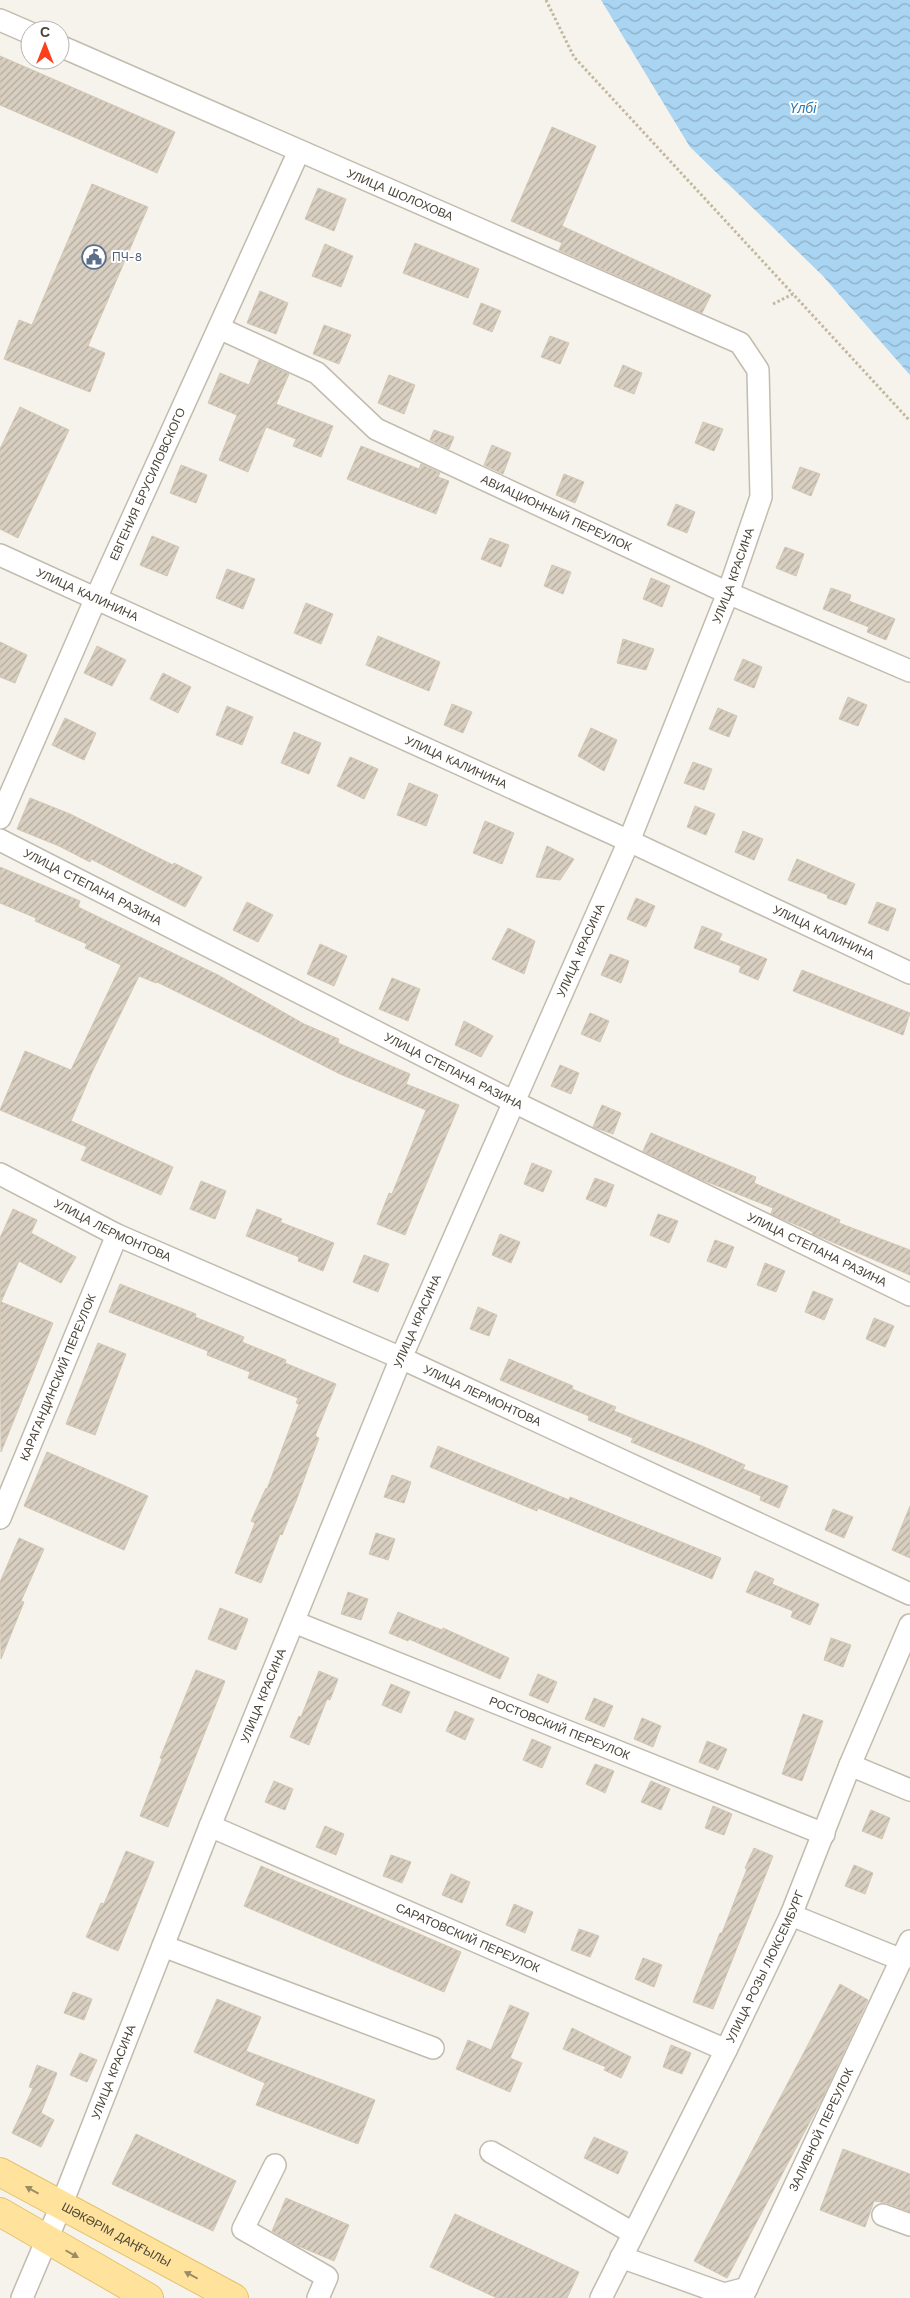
<svg xmlns="http://www.w3.org/2000/svg" width="910" height="2298" viewBox="0 0 910 2298" font-family="'Work Sans',sans-serif">
<style>
.water{fill:url(#water-waves)}
.building{fill:url(#building-hatch);stroke:#d3c7b4}
.lines{fill:none;stroke-linecap:round;stroke-linejoin:round}
.minor-casing{stroke:#c2bbae;stroke-width:24}
.major-casing{stroke:#e6c16a;stroke-width:30}
.path{stroke:#c4b79f;stroke-width:3;stroke-dasharray:2.5 2.5;stroke-linecap:butt}
.minor{stroke:#fff;stroke-width:21}
.major{stroke:#ffe39c;stroke-width:28}
.oneway{fill:#9c8c66}
.labels{text-anchor:middle;dominant-baseline:central;stroke-width:4;stroke-linejoin:round;paint-order:stroke}
.street-label{font-size:12px;fill:#4b4439;stroke:#fff}
.service-label{font-size:12px;fill:#4e5e75;stroke:#fff;text-anchor:start}
.water-label{font-size:14px;font-style:italic;fill:#2e7ab2;stroke:#fff}
</style>
<defs>
<pattern id="water-waves" width="16" height="10" patternUnits="userSpaceOnUse" patternTransform="scale(1.25)"><rect width="16" height="10" fill="#a9d4f2"/><path d="M0 5q4-4 8 0t8 0" fill="none" stroke="#8caec5"/></pattern>
<pattern id="building-hatch" width="6" height="6" patternUnits="userSpaceOnUse" patternTransform="scale(1.25)"><rect width="6" height="6" fill="#d8cfc1"/><path d="M-1 1l2-2M0 6l6-6M5 7l2-2" fill="none" stroke="#b1aa9e"/></pattern>
</defs>
<rect width="100%" height="100%" fill="#f6f3ec"/>
<path class="water" d="M601,0H910V375L822,275L690,147Z"/>
<g class="building">
<path d="M0,56L175,132L157,173L0,105Z"/>
<path d="M552,127L596,146L562,226L711,295L702,313L559,250L562,243L511,221Z"/>
<path d="M92,184L148,207L88,346L105,353L90,392L4,359L19,320L32,325Z"/>
<path d="M318,188L346,199L334,231L305,219Z"/>
<path d="M415,243L479,269L468,298L403,273Z"/>
<path d="M325,244L353,256L341,287L312,276Z"/>
<path d="M260,291L288,303L276,334L247,323Z"/>
<path d="M481,303L501,311L492,332L473,324Z"/>
<path d="M324,325L351,335L339,364L313,354Z"/>
<path d="M550,336L569,343L560,364L541,357Z"/>
<path d="M259,360L289,374L276,404L333,426L321,457L293,446L296,439L266,427L248,472L219,460L237,415L208,403L220,373L249,385Z"/>
<path d="M623,365L642,373L634,394L614,386Z"/>
<path d="M389,375L415,385L404,414L378,403Z"/>
<path d="M20,407L69,430L18,538L0,529V449Z"/>
<path d="M703,422L723,429L714,451L695,443Z"/>
<path d="M434,430L454,437L449,449L430,440Z"/>
<path d="M492,445L511,453L503,474L484,465Z"/>
<path d="M361,446L419,469L421,464L440,473L438,477L449,481L436,514L347,479Z"/>
<path d="M181,465L207,475L196,503L170,493Z"/>
<path d="M800,467L820,474L811,496L792,488Z"/>
<path d="M564,474L584,482L575,503L556,495Z"/>
<path d="M676,504L695,512L687,533L667,525Z"/>
<path d="M152,536L179,547L167,576L140,565Z"/>
<path d="M490,538L509,545L501,567L481,559Z"/>
<path d="M785,547L804,554L796,576L776,568Z"/>
<path d="M552,565L571,572L563,594L544,586Z"/>
<path d="M227,569L255,579L243,609L216,598Z"/>
<path d="M651,578L670,586L662,607L643,599Z"/>
<path d="M831,588L851,595L849,601L895,619L886,640L867,632L869,627L823,609Z"/>
<path d="M306,603L333,614L321,644L294,633Z"/>
<path d="M378,636L440,662L429,691L366,665Z"/>
<path d="M623,639L654,649L646,670L617,663Z"/>
<path d="M0,642L27,655L15,683L0,677Z"/>
<path d="M97,646L126,660L112,686L84,673Z"/>
<path d="M743,659L762,667L754,688L734,680Z"/>
<path d="M163,673L191,687L178,713L150,699Z"/>
<path d="M848,697L867,705L858,726L839,719Z"/>
<path d="M452,704L472,712L463,733L444,725Z"/>
<path d="M227,706L253,717L242,745L216,735Z"/>
<path d="M718,708L737,716L729,737L709,729Z"/>
<path d="M65,718L96,733L84,760L52,745Z"/>
<path d="M591,728L617,740L604,771L578,756Z"/>
<path d="M294,732L321,743L309,774L281,763Z"/>
<path d="M350,757L378,769L364,799L337,786Z"/>
<path d="M693,762L712,769L704,790L684,783Z"/>
<path d="M409,783L438,795L426,826L397,815Z"/>
<path d="M30,798L70,814L173,865L174,863L202,877L185,907L91,859L90,862L59,846L17,829Z"/>
<path d="M695,806L715,814L706,835L687,827Z"/>
<path d="M485,821L514,833L502,864L473,853Z"/>
<path d="M743,831L763,839L754,860L735,852Z"/>
<path d="M547,846L574,859L560,880L536,877Z"/>
<path d="M797,859L855,884L846,905L827,898L828,895L788,880Z"/>
<path d="M0,867L80,901L78,907L218,975L304,1024L339,1039L338,1043L410,1074L406,1084L459,1105L405,1235L377,1224L389,1193L392,1194L426,1110L340,1074L218,1012L157,982L156,983L139,976L92,1072L71,1121L173,1167L161,1195L81,1160L87,1147L0,1110L25,1051L71,1070L121,965L85,948L87,944L35,921L36,918L0,903Z"/>
<path d="M636,898L655,906L646,927L627,919Z"/>
<path d="M247,902L273,915L258,942L233,930Z"/>
<path d="M877,902L896,909L888,931L868,923Z"/>
<path d="M702,926L722,934L719,940L767,959L758,980L739,972L741,966L694,948Z"/>
<path d="M508,928L535,941L524,974L492,959Z"/>
<path d="M320,944L347,956L334,986L307,974Z"/>
<path d="M610,954L629,961L621,983L601,975Z"/>
<path d="M802,970L910,1013L903,1035L793,991Z"/>
<path d="M392,978L420,989L408,1021L379,1009Z"/>
<path d="M590,1013L609,1021L600,1042L581,1034Z"/>
<path d="M464,1021L493,1036L481,1057L455,1045Z"/>
<path d="M560,1065L579,1073L571,1094L551,1086Z"/>
<path d="M602,1105L621,1113L613,1134L593,1127Z"/>
<path d="M651,1133L756,1177L754,1183L840,1220L839,1223L910,1250V1275L818,1236L812,1234L813,1232L771,1214L773,1208L700,1179L643,1151Z"/>
<path d="M532,1163L552,1171L543,1192L524,1184Z"/>
<path d="M595,1178L614,1185L606,1207L586,1199Z"/>
<path d="M201,1181L226,1191L215,1219L190,1209Z"/>
<path d="M13,1209L37,1220L31,1233L76,1257L61,1283L19,1261L1,1302L53,1323L1,1452L0,1238Z"/>
<path d="M257,1209L282,1219L280,1222L334,1243L323,1271L298,1261L299,1257L246,1236Z"/>
<path d="M658,1214L678,1221L669,1243L650,1235Z"/>
<path d="M500,1234L520,1242L511,1263L492,1255Z"/>
<path d="M715,1240L734,1247L726,1268L707,1261Z"/>
<path d="M364,1255L389,1264L378,1292L353,1282Z"/>
<path d="M765,1263L785,1271L776,1292L757,1285Z"/>
<path d="M120,1284L196,1314L195,1317L244,1337L242,1342L286,1360L285,1363L336,1384L315,1436L319,1438L296,1501L282,1535L280,1534L261,1583L235,1573L255,1523L251,1521L266,1488L267,1489L299,1404L296,1403L298,1398L248,1378L250,1372L207,1355L208,1351L109,1312Z"/>
<path d="M813,1291L833,1299L824,1320L805,1312Z"/>
<path d="M478,1307L497,1315L489,1336L470,1329Z"/>
<path d="M874,1318L894,1326L885,1347L866,1339Z"/>
<path d="M98,1343L126,1354L95,1435L66,1424Z"/>
<path d="M509,1359L573,1386L572,1389L616,1407L614,1411L702,1446L745,1465L743,1469L788,1486L779,1508L760,1500L761,1496L631,1442L633,1438L588,1420L589,1416L500,1380Z"/>
<path d="M438,1446L569,1500L570,1497L721,1558L712,1579L538,1508L537,1511L430,1467Z"/>
<path d="M47,1452L148,1496L124,1550L24,1506Z"/>
<path d="M392,1475L411,1482L404,1503L384,1497Z"/>
<path d="M910,1506V1558L892,1550Z"/>
<path d="M833,1509L853,1517L844,1538L825,1530Z"/>
<path d="M376,1533L395,1539L388,1560L369,1554Z"/>
<path d="M19,1538L44,1549L21,1601L24,1602L1,1659L0,1582Z"/>
<path d="M755,1571L774,1579L772,1584L819,1604L810,1625L791,1617L793,1611L746,1592Z"/>
<path d="M348,1592L368,1599L361,1620L341,1614Z"/>
<path d="M220,1608L248,1619L236,1650L208,1639Z"/>
<path d="M398,1612L442,1630L443,1628L509,1658L500,1679L409,1639L408,1641L389,1633Z"/>
<path d="M831,1638L851,1645L843,1667L824,1660Z"/>
<path d="M196,1670L225,1681L168,1827L140,1816L162,1759L160,1758Z"/>
<path d="M319,1671L338,1679L330,1700L327,1699L309,1745L290,1737L299,1716L301,1717Z"/>
<path d="M538,1674L557,1682L548,1703L529,1695Z"/>
<path d="M391,1684L410,1692L401,1713L382,1705Z"/>
<path d="M594,1698L613,1706L604,1727L585,1719Z"/>
<path d="M455,1711L474,1719L465,1740L446,1731Z"/>
<path d="M803,1714L823,1721L802,1781L782,1774Z"/>
<path d="M642,1718L661,1726L653,1747L634,1739Z"/>
<path d="M532,1739L551,1747L542,1768L523,1760Z"/>
<path d="M707,1741L727,1749L718,1770L699,1762Z"/>
<path d="M595,1764L614,1771L605,1793L586,1784Z"/>
<path d="M274,1781L293,1789L285,1810L265,1802Z"/>
<path d="M651,1781L670,1789L661,1810L641,1802Z"/>
<path d="M713,1806L732,1814L724,1835L705,1828Z"/>
<path d="M871,1810L890,1818L882,1839L862,1831Z"/>
<path d="M325,1826L344,1834L336,1855L316,1847Z"/>
<path d="M754,1848L773,1856L713,2009L693,2002L720,1933H722L747,1869L745,1868Z"/>
<path d="M126,1851L154,1862L118,1951L86,1937L101,1903L104,1904Z"/>
<path d="M391,1855L411,1862L402,1883L383,1876Z"/>
<path d="M854,1865L873,1873L865,1894L845,1886Z"/>
<path d="M261,1866L461,1952L444,1992L244,1906Z"/>
<path d="M451,1874L470,1882L462,1903L442,1895Z"/>
<path d="M514,1904L533,1912L525,1933L506,1925Z"/>
<path d="M579,1929L599,1936L590,1957L571,1950Z"/>
<path d="M643,1958L662,1965L654,1987L635,1979Z"/>
<path d="M840,1984L868,2000L823,2097L727,2278L694,2261Z"/>
<path d="M73,1992L92,1999L84,2020L64,2013Z"/>
<path d="M217,1999L261,2017L246,2051L375,2100L358,2144L256,2105L265,2083L194,2052Z"/>
<path d="M510,2005L529,2013L510,2058L522,2063L510,2092L456,2069L468,2040L491,2050Z"/>
<path d="M572,2028L631,2057L621,2078L604,2070L606,2067L563,2049Z"/>
<path d="M671,2045L691,2053L682,2074L663,2067Z"/>
<path d="M80,2053L97,2060L87,2082L70,2075Z"/>
<path d="M37,2065L57,2073L41,2113L54,2120L41,2147L12,2133L33,2088L29,2087Z"/>
<path d="M136,2134L236,2181L213,2231L112,2184Z"/>
<path d="M594,2137L628,2152L618,2174L584,2158Z"/>
<path d="M843,2149L910,2174V2212L887,2203L874,2201L865,2227L820,2210Z"/>
<path d="M286,2198L349,2225L334,2261L296,2245L272,2231Z"/>
<path d="M455,2214L579,2272L567,2298H497L430,2267Z"/>
</g>
<g class="lines">
<g class="minor-casing">
<g id="minor">
<path d="M0,20L30,33"/>
<path id="s1" d="M219,328L317,373L376,429L728,593L910,671"/>
<path id="s2" d="M0,555L629,841L910,973"/>
<path id="s3" d="M0,818L96,598L299,151"/>
<path id="s4" d="M0,840L514,1102L910,1295"/>
<path id="s5" d="M0,1174L117,1235L401,1358L910,1594"/>
<path id="s6" d="M0,1518L117,1235"/>
<path id="s7" d="M294,1622L824,1834"/>
<path d="M850,1765L910,1790"/>
<path id="s8" d="M210,1826L726,2050"/>
<path d="M791,1915L902,1960"/>
<path d="M163,1946L433,2048"/>
<path d="M491,2152L633,2233"/>
<path d="M275,2165L243,2229L327,2277L318,2298"/>
<path d="M883,2215L910,2225"/>
<path d="M621,2257L724,2294L747,2288"/>
<path id="s9" d="M22,2298L61,2206L210,1826L401,1358L629,841L728,593L761,497L758,370L740,343L60,46"/>
<path id="s10" d="M601,2298L726,2050L791,1915L850,1765L910,1625"/>
<path id="s11" d="M742,2298L910,1941"/>
</g>
</g>
<g class="major-casing">
<g id="major">
<path id="s12" d="M0,2172L234,2298"/>
<path d="M0,2212L149,2298"/>
</g>
</g>
<g class="path">
<path d="M546,0L574,57L793,294"/>
<path d="M773,304L793,294L910,421"/>
</g>
<use href="#minor" class="minor"/>
<use href="#major" class="major"/>
</g>
<defs><path id="oneway-solid" d="M-6-.8H1V-3.2L6.5 0L1 3.2V.8H-6Z" transform="scale(1.25)"/></defs>
<g class="oneway">
<use href="#oneway-solid" transform="translate(32 2190) rotate(-151)"/>
<use href="#oneway-solid" transform="translate(72 2254) rotate(30)"/>
<use href="#oneway-solid" transform="translate(191 2275) rotate(-152)"/>
</g>
<defs>
<g id="civic-ring" transform="scale(1.25)"><circle r="9.5" fill="#fff" stroke="#5c6f8a" stroke-width="1.5"/><path d="M-.6-6.5H3V-4.5H.6V-3L4-1V1h2V6H-6V1h2V-1L-.6-3ZM-1.2 2.5V6h2.4V2.5Z" fill="#5c6f8a"/></g>
</defs>
<g fill-rule="evenodd">
<use href="#civic-ring" x="94" y="257"/>
</g>
<g class="labels">
<g class="street-label">
<text transform="translate(400 195) rotate(23)">УЛИЦА ШОЛОХОВА</text>
<text stroke="none"><textPath href="#s3" startOffset="365">ЕВГЕНИЯ БРУСИЛОВСКОГО</textPath></text>
<text stroke="none"><textPath href="#s1" startOffset="388">АВИАЦИОННЫЙ ПЕРЕУЛОК</textPath></text>
<text stroke="none"><textPath href="#s9" startOffset="1864">УЛИЦА КРАСИНА</textPath></text>
<text stroke="none"><textPath href="#s2" startOffset="96">УЛИЦА КАЛИНИНА</textPath></text>
<text stroke="none"><textPath href="#s2" startOffset="501">УЛИЦА КАЛИНИНА</textPath></text>
<text stroke="none"><textPath href="#s4" startOffset="104">УЛИЦА СТЕПАНА РАЗИНА</textPath></text>
<text stroke="none"><textPath href="#s2" startOffset="906">УЛИЦА КАЛИНИНА</textPath></text>
<text stroke="none"><textPath href="#s9" startOffset="1459">УЛИЦА КРАСИНА</textPath></text>
<text stroke="none"><textPath href="#s4" startOffset="509">УЛИЦА СТЕПАНА РАЗИНА</textPath></text>
<text stroke="none"><textPath href="#s5" startOffset="126">УЛИЦА ЛЕРМОНТОВА</textPath></text>
<text stroke="none"><textPath href="#s4" startOffset="914">УЛИЦА СТЕПАНА РАЗИНА</textPath></text>
<text stroke="none"><textPath href="#s9" startOffset="1054">УЛИЦА КРАСИНА</textPath></text>
<text stroke="none"><textPath href="#s6" startOffset="152">КАРАГАНДИНСКИЙ ПЕРЕУЛОК</textPath></text>
<text stroke="none"><textPath href="#s5" startOffset="531">УЛИЦА ЛЕРМОНТОВА</textPath></text>
<text stroke="none"><textPath href="#s9" startOffset="649">УЛИЦА КРАСИНА</textPath></text>
<text stroke="none"><textPath href="#s7" startOffset="286">РОСТОВСКИЙ ПЕРЕУЛОК</textPath></text>
<text stroke="none"><textPath href="#s8" startOffset="281">САРАТОВСКИЙ ПЕРЕУЛОК</textPath></text>
<text stroke="none"><textPath href="#s10" startOffset="370">УЛИЦА РОЗЫ ЛЮКСЕМБУРГ</textPath></text>
<text stroke="none"><textPath href="#s9" startOffset="244">УЛИЦА КРАСИНА</textPath></text>
<text stroke="none"><textPath href="#s11" startOffset="186">ЗАЛИВНОЙ ПЕРЕУЛОК</textPath></text>
<text stroke="none"><textPath href="#s12" startOffset="132">ШӘКӘРІМ ДАҢҒЫЛЫ</textPath></text>
</g>
<g class="service-label">
<text x="112" y="257">ПЧ-8</text>
</g>
<g class="water-label">
<text x="803" y="108">Үлбі</text>
</g>
</g>
<g transform="translate(45 45)"><circle r="24" fill="#ffffff" stroke="#b7b4b0"/>
<path d="M0-4L9 19L0 12L-9 19Z" fill="#fc3f1d"/>
<text y="-8" font-size="14" font-weight="bold" text-anchor="middle" fill="#4b4439">С</text>
</g>
</svg>
